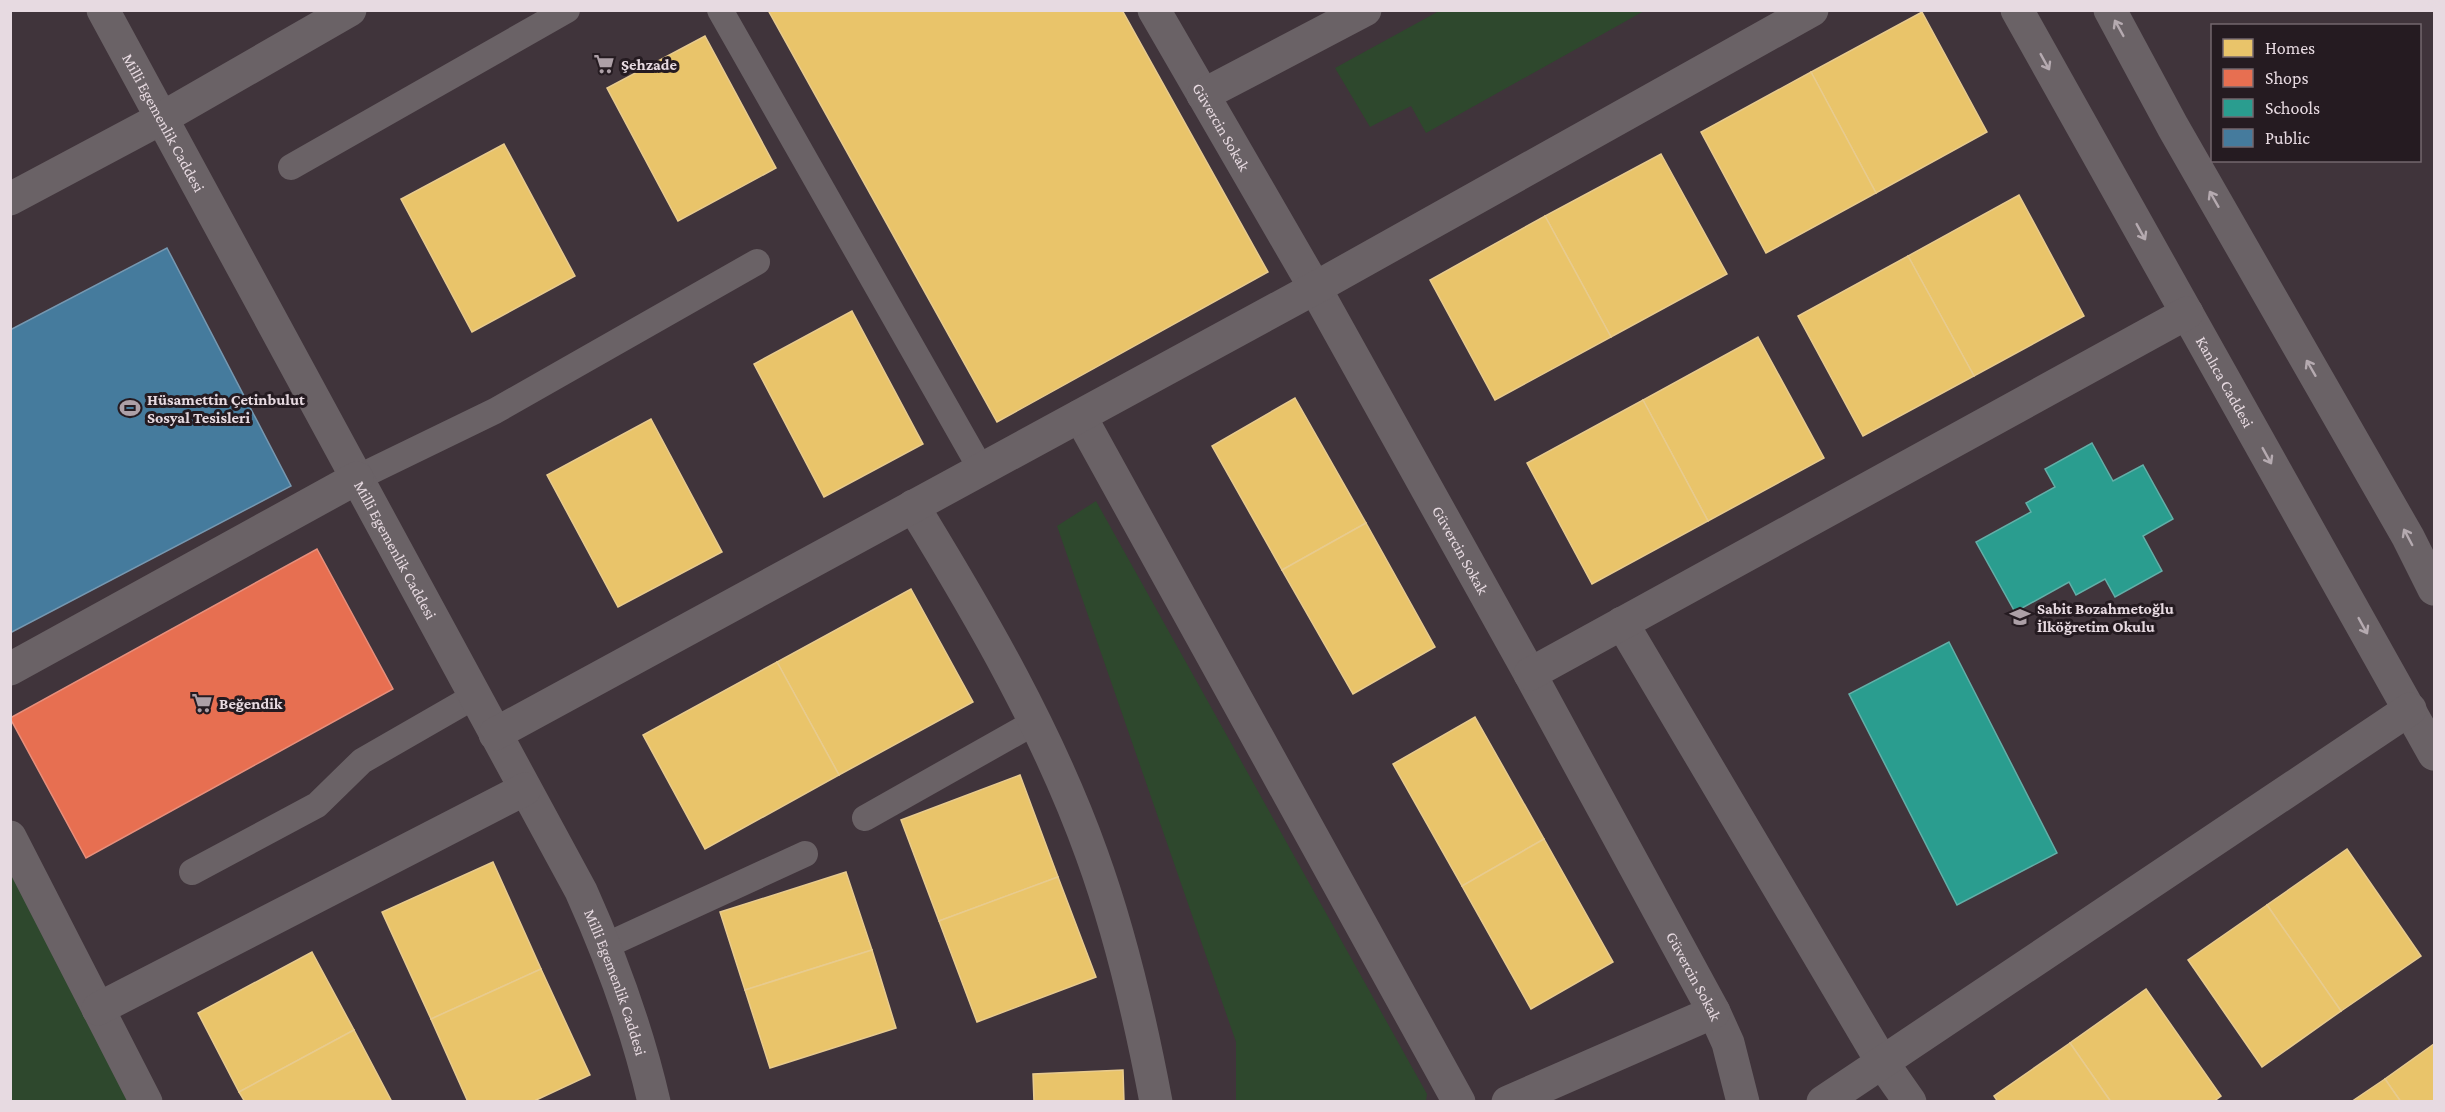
<svg xmlns="http://www.w3.org/2000/svg" width="2445" height="1112" viewBox="0 0 2445 1112" font-family="'Crimson Pro',serif">
<style>
.green{fill:#2e482d}
.homes{fill:#e9c46a;stroke:#e8cb8e;stroke-width:1.5}
.shops{fill:#e76f51;stroke:#e78f7c;stroke-width:1.5}
.schools{fill:#2a9d8f;stroke:#63afa8;stroke-width:1.5}
.public{fill:#457b9d;stroke:#7698b1;stroke-width:1.5}
.lines{fill:none;stroke-linecap:round;stroke-linejoin:round}
.lane{stroke:#6a6266;stroke-width:26}
.street{stroke:#6a6266;stroke-width:33}
.oneway{stroke:#b5aab0}
.labels{text-anchor:middle;dominant-baseline:central;stroke-width:6;stroke-linejoin:round;paint-order:stroke}
.poi-label{font-size:16px;font-weight:bold;fill:#e7dae1;stroke:#251b21;text-anchor:start}
.street-label{font-size:16px;fill:#e7dae1;stroke:#251b21}
</style>
<rect width="100%" height="100%" fill="#40343b"/>
<g class="green">
<path d="M1439,11V10L1644,11L1426,133L1411,106L1370,127L1335,68Z"/>
<path d="M1096,501L1427,1094L1426,1101H1236V1042L1057,526Z"/>
<path d="M11,852L140,1101H11Z"/>
</g>
<g class="homes">
<path d="M768,10H1122L1268,272L997,422Z"/>
<path d="M1922,12L1987,132L1876,193L1811,72Z"/>
<path d="M705,36L776,168L678,221L607,88Z"/>
<path d="M1811,72L1876,193L1766,253L1701,132Z"/>
<path d="M504,144L575,276L472,332L401,199Z"/>
<path d="M1661,154L1727,274L1611,337L1545,216Z"/>
<path d="M2019,195L2084,316L1974,376L1908,256Z"/>
<path d="M1545,216L1611,337L1495,400L1430,280Z"/>
<path d="M1908,256L1974,376L1863,436L1798,316Z"/>
<path d="M852,311L923,444L824,497L754,364Z"/>
<path d="M1758,337L1824,458L1708,521L1643,400Z"/>
<path d="M1295,398L1366,523L1282,570L1212,446Z"/>
<path d="M1643,400L1708,521L1592,584L1527,463Z"/>
<path d="M651,419L722,552L618,607L547,475Z"/>
<path d="M1366,523L1435,647L1353,694L1282,570Z"/>
<path d="M911,589L973,702L839,775L777,662Z"/>
<path d="M777,662L839,775L705,849L643,735Z"/>
<path d="M1475,717L1544,839L1462,886L1393,764Z"/>
<path d="M1020,775L1058,877L939,921L901,820Z"/>
<path d="M1544,839L1613,962L1531,1009L1462,886Z"/>
<path d="M2347,849L2421,956L2341,1011L2267,905Z"/>
<path d="M493,862L541,969L431,1019L382,912Z"/>
<path d="M846,872L872,950L745,990L720,912Z"/>
<path d="M1058,877L1096,977L977,1022L939,921Z"/>
<path d="M2267,905L2341,1011L2262,1067L2188,960Z"/>
<path d="M872,950L896,1028L770,1068L745,990Z"/>
<path d="M312,952L354,1030L239,1092L198,1013Z"/>
<path d="M541,969L590,1075L532,1102H468L431,1019Z"/>
<path d="M2146,989L2221,1096L2213,1102H2111L2070,1043Z"/>
<path d="M354,1030L392,1102H245L239,1092Z"/>
<path d="M2070,1043L2111,1102H1998L1994,1096Z"/>
<path d="M2434,1044V1102H2401L2385,1079Z"/>
<path d="M1123,1070L1124,1102H1034L1033,1074Z"/>
<path d="M2385,1079L2401,1102H2351Z"/>
</g>
<path class="shops" d="M317,549L393,689L86,858L10,718Z"/>
<g class="schools">
<path d="M2092,443L2113,481L2143,465L2173,519L2143,536L2162,571L2115,597L2105,579L2076,595L2069,582L2015,612L1976,542L2031,512L2026,503L2055,487L2045,469Z"/>
<path d="M1949,642L2057,853L1957,905L1849,694Z"/>
</g>
<path class="public" d="M167,248L291,486L10,633V330Z"/>
<g class="lines">
<g class="lane">
<path d="M720,10L981,469"/>
<path d="M291,167L567,10"/>
<path d="M357,478L495,411L757,262"/>
<path d="M865,818L1035,722"/>
<path d="M192,872L317,805L362,761L475,696"/>
<path d="M605,946L805,854"/>
</g>
<g class="street">
<path id="s1" d="M103,10L581,891C612,960 637,1028 654,1102"/>
<path id="s2" d="M1154,10L1315,288L1530,674L1714,1012L1728,1043L1743,1102"/>
<path id="s3" d="M2017,10L2434,754"/>
<path d="M2110,10L2173,127L2408,537L2434,589"/>
<path d="M1203,95L1365,10"/>
<path d="M10,199L162,118L350,10"/>
<path d="M1080,416L1459,1102"/>
<path d="M913,506C981,617 1048,732 1092,855C1121,935 1140,1017 1156,1102"/>
<path d="M1622,623L1882,1062L1910,1102"/>
<path d="M10,669L357,478"/>
<path d="M1530,674L2187,313"/>
<path d="M495,734L1315,288L1812,10"/>
<path d="M10,837L146,1102"/>
<path d="M98,1009L525,789"/>
<path d="M1508,1102L1714,1012"/>
<path d="M1823,1102L2410,709"/>
</g>
</g>
<defs><path id="oneway-shaft" d="M-6 0H5M1.5-3L5.5 0L1.5 3" fill="none" stroke-width="1.6" stroke-linecap="round" stroke-linejoin="round" transform="scale(1.5)"/></defs>
<g class="oneway">
<use href="#oneway-shaft" transform="translate(2119 28) rotate(-119)"/>
<use href="#oneway-shaft" transform="translate(2045 62) rotate(61)"/>
<use href="#oneway-shaft" transform="translate(2214 199) rotate(-120)"/>
<use href="#oneway-shaft" transform="translate(2141 232) rotate(61)"/>
<use href="#oneway-shaft" transform="translate(2311 368) rotate(-120)"/>
<use href="#oneway-shaft" transform="translate(2267 456) rotate(61)"/>
<use href="#oneway-shaft" transform="translate(2408 537) rotate(-118)"/>
<use href="#oneway-shaft" transform="translate(2363 626) rotate(61)"/>
</g>
<defs>
<g id="supermarket-bare" transform="scale(1.62)"><path d="M-6-5.5h2.5l.6 2H6L4.5 2H-2.5L-4.4-4H-6ZM-1.5 3.2a1.3 1.3 0 1 0 .1 0ZM3 3.2a1.3 1.3 0 1 0 .1 0Z" fill="#ada0a7" stroke="#251b21" stroke-width="2.5" paint-order="stroke"/></g>
<g id="stadium-bare" transform="scale(1.62)"><path d="M0-5a6.5 5 0 1 0 0 10a6.5 5 0 1 0 0-10ZM-3.5-1.8h7v3.6h-7Z" fill="#ada0a7" stroke="#251b21" stroke-width="2.5" paint-order="stroke"/></g>
<g id="school-bare" transform="scale(1.62)"><path d="M0-5L7-2L0 1L-7-2ZM-4 1L0 2.5L4 1V4Q0 6-4 4Z" fill="#ada0a7" stroke="#251b21" stroke-width="2.5" paint-order="stroke"/></g>
</defs>
<g fill-rule="evenodd">
<use href="#supermarket-bare" x="604" y="64"/>
<use href="#stadium-bare" x="130" y="408"/>
<use href="#school-bare" x="2020" y="617"/>
<use href="#supermarket-bare" x="202" y="703"/>
</g>
<g class="labels">
<g class="poi-label">
<text x="621" y="64">Şehzade</text>
<text x="147" y="399">Hüsamettin Çetinbulut<tspan x="147" dy="18">Sosyal Tesisleri</tspan></text>
<text x="2037" y="608">Sabit Bozahmetoğlu<tspan x="2037" dy="18">İlköğretim Okulu</tspan></text>
<text x="219" y="703">Beğendik</text>
</g>
<g class="street-label">
<text stroke="none"><textPath href="#s1" startOffset="128">Milli Egemenlik Caddesi</textPath></text>
<text stroke="none"><textPath href="#s2" startOffset="135">Güvercin Sokak</textPath></text>
<text stroke="none"><textPath href="#s3" startOffset="426">Kanlıca Caddesi</textPath></text>
<text stroke="none"><textPath href="#s1" startOffset="614">Milli Egemenlik Caddesi</textPath></text>
<text stroke="none"><textPath href="#s2" startOffset="621">Güvercin Sokak</textPath></text>
<text stroke="none"><textPath href="#s2" startOffset="1107">Güvercin Sokak</textPath></text>
<text stroke="none"><textPath href="#s1" startOffset="1100">Milli Egemenlik Caddesi</textPath></text>
</g>
</g>
<rect width="2445" height="1112" fill="none" stroke="#e7dae1" stroke-width="24"/>
<rect x="2211" y="24" width="210" height="138" fill="#251b21" stroke="#73676e" stroke-width="1.5"/>
<rect x="2223" y="39" width="30" height="18" fill="#e9c46a" stroke="#73676e" stroke-width="1.5"/>
<text x="2265" y="54" font-size="18" fill="#e7dae1">Homes</text>
<rect x="2223" y="69" width="30" height="18" fill="#e76f51" stroke="#73676e" stroke-width="1.5"/>
<text x="2265" y="84" font-size="18" fill="#e7dae1">Shops</text>
<rect x="2223" y="99" width="30" height="18" fill="#2a9d8f" stroke="#73676e" stroke-width="1.5"/>
<text x="2265" y="114" font-size="18" fill="#e7dae1">Schools</text>
<rect x="2223" y="129" width="30" height="18" fill="#457b9d" stroke="#73676e" stroke-width="1.5"/>
<text x="2265" y="144" font-size="18" fill="#e7dae1">Public</text>
</svg>
